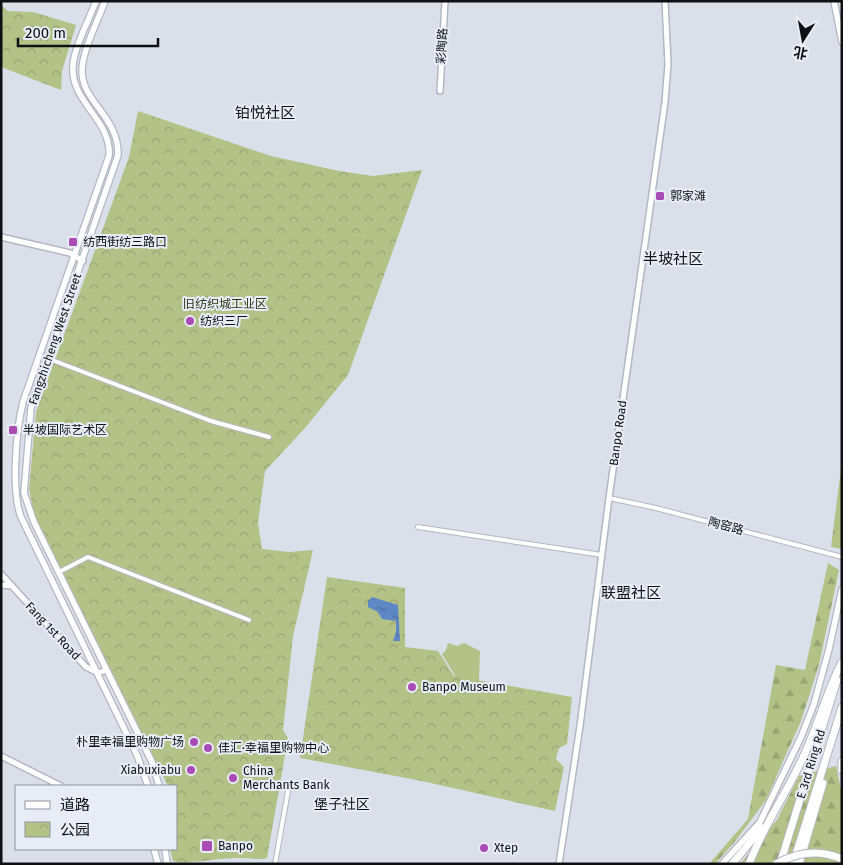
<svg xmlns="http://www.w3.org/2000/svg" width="843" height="865" viewBox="0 0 843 865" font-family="'Fira Sans','Noto Sans SC',sans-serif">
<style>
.grass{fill:#b4c187}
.forest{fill:url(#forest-firs)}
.park{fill:url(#park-crowns)}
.water{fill:url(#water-ripples)}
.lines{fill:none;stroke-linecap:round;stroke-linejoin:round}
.minor-casing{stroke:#b3b7c1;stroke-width:6}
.tertiary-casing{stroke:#b3b7c1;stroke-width:8}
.secondary-casing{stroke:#b3b7c1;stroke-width:8}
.trunk-casing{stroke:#b3b7c1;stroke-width:9}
.minor{stroke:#fff;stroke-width:4}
.tertiary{stroke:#fff;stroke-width:5}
.secondary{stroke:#fff;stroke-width:5.5}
.trunk{stroke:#fff;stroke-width:7}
.trunk-bridge-casing{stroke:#b3b7c1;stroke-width:9;stroke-linecap:butt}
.trunk-bridge{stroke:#fff;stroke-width:7}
.poi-dot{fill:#aa4cb5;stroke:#e8ecf6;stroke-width:2}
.labels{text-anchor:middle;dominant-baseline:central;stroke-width:4;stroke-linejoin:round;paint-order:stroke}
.street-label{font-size:12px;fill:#0e1013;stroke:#e8ecf6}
.poi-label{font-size:12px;fill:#0e1013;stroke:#e8ecf6;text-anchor:start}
.park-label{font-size:12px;fill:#2e3513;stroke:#e8ecf6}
.neighbourhood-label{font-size:14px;fill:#0e1013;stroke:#e8ecf6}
.quarter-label{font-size:15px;fill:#0e1013;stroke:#e8ecf6}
</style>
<defs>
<pattern id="forest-firs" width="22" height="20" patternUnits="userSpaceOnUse" patternTransform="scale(1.25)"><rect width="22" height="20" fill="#b4c187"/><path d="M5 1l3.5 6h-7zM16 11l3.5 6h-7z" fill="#9aa574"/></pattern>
<pattern id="park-crowns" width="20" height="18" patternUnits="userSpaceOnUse" patternTransform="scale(1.25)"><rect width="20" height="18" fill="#b4c187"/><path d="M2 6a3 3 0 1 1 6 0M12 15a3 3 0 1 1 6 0" fill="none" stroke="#9aa574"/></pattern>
<pattern id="water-ripples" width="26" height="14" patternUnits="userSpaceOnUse" patternTransform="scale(1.25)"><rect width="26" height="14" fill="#5e87c5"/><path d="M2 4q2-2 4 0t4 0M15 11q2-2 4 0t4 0" fill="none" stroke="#4c6d9f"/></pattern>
</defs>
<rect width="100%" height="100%" fill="#dbdfe9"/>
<path class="grass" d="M448,643L457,646L464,643L480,651L479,681L456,677L442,654L446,650Z"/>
<g class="forest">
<path d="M842,461V549L831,547Z"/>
<path d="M828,563L839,570L819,665L801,721L766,800L733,844L715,864H709L748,819L776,665L805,670Z"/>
<path d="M836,766L842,794V864H740L777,820L799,776Z"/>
</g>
<g class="park">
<path d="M1,5L8,11L33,12L76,25L62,71L61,90L1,67Z"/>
<path d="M138,111L271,156L339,171L373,176L422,170L348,375L305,428L265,471L258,523L262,549L289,552L313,550L293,636L283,730L288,738L267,858L263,859C254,859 245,858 235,858C220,858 184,865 173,861L170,849H176V786H168L34,514L29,489L36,412L129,157Z"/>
<path d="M327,577L405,588V647L438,651L454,676L572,697L567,744L559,748L556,759L564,767L555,811L422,781L300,758Z"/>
</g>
<path class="water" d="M372,597L398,605L400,641H393L396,632V621L382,619L378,612L368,607V601Z"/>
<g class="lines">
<g class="minor-casing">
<g id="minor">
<path d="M47,358L211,421L269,437"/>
<path d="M609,498L656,508L842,557"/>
<path d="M418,527L602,555"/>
<path d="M59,572L88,557L249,620"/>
<path d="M275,864L288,791"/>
</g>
</g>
<g class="tertiary-casing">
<g id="tertiary">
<path d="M440,91L445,1"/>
<path d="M1,237L70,253L83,261"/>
<path d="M1,574L12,586"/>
<path d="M1,585L12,586L86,667L98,673L106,670"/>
<path d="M1,756L61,786"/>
<path d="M559,864L580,726L609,498L665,102L668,64L665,1"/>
</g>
</g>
<g class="secondary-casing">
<g id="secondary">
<path d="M96,1C89,20 74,47 73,66C70,102 112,120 109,156L23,402C16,430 11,491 21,517L137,755L148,786"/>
<path d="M105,1C98,21 82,51 82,71C82,102 119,117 118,155L31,408L24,493L34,522L152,762L159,786"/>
<path d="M834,1L842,42"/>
<path d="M154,849L158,864"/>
<path d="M165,849L167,864"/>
<path d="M722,864L760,822L801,737L814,704L829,649L842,589"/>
</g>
</g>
<g class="trunk-casing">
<g id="trunk">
<path d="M842,761V770"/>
<path d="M732,864L762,828"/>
<path d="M749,864C764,824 789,790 806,751C819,722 827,691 842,662"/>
<path d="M780,864L837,680"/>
<path d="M793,864L842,707"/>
<path d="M799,864L823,783"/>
</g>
</g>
<use href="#minor" class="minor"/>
<use href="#tertiary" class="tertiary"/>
<use href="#secondary" class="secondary"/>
<use href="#trunk" class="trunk"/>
<g class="trunk-bridge-casing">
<path id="trunk-bridge" d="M776,864C797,852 819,849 842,859"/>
</g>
<use href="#trunk-bridge" class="trunk-bridge"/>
</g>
<g class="poi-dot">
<rect x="655" y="191" width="10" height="10" rx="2.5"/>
<rect x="68" y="237" width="10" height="10" rx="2.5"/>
<circle cx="190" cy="321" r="5"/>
<rect x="8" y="425" width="10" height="10" rx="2.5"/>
<circle cx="412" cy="687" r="5"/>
<circle cx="194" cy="742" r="5"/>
<circle cx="208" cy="748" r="5"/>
<circle cx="191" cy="770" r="5"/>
<circle cx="233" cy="778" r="5"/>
<rect x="201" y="840" width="12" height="12" rx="2.5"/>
<circle cx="484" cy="848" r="5"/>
</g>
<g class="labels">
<g class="street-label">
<text transform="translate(442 46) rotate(-87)">彩陶路</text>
<text transform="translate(55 339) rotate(-71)">Fangzhicheng West Street</text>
<text transform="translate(618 433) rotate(-82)">Banpo Road</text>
<text transform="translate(726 526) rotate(15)">陶窑路</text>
<text transform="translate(53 631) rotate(47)">Fang 1st Road</text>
<text transform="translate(811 764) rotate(-73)">E 3rd Ring Rd</text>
</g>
<g class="poi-label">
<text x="670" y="196">郭家滩</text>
<text x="83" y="242">纺西街纺三路口</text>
<text x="200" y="321">纺织三厂</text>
<text x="23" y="430">半坡国际艺术区</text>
<text x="422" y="687">Banpo Museum</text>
<text x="184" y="742" text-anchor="end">朴里幸福里购物广场</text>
<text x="218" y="748">佳汇·幸福里购物中心</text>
<text x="181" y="770" text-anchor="end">Xiabuxiabu</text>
<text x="243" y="771">China<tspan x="243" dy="14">Merchants Bank</tspan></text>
<text x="218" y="846">Banpo</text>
<text x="494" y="848">Xtep</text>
</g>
<g class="park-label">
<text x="225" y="304">旧纺织城工业区</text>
</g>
<g class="neighbourhood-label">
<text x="342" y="804">堡子社区</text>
</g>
<g class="quarter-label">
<text x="265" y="113">铂悦社区</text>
<text x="673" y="259">半坡社区</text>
<text x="631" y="593">联盟社区</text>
</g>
</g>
<rect width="843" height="865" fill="none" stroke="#0e1013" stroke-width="5"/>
<rect x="15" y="785" width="162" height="65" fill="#e8ecf6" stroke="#91949b"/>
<rect x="25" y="801" width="25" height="8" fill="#ffffff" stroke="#91949b"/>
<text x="60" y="810" font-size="15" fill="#0e1013">道路</text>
<rect x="25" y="822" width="25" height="15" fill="url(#park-crowns)" stroke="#91949b"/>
<text x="60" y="835" font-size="15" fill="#0e1013">公园</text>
<g transform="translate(803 40) rotate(191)" stroke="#e8ecf6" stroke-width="4" paint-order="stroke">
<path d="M0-4L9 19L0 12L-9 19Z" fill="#0e1013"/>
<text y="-8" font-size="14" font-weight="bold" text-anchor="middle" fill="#0e1013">北</text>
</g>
<path d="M18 38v8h140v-8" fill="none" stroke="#0e1013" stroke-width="2.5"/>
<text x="25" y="38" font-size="15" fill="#0e1013" stroke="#e8ecf6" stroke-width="4" paint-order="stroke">200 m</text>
</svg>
